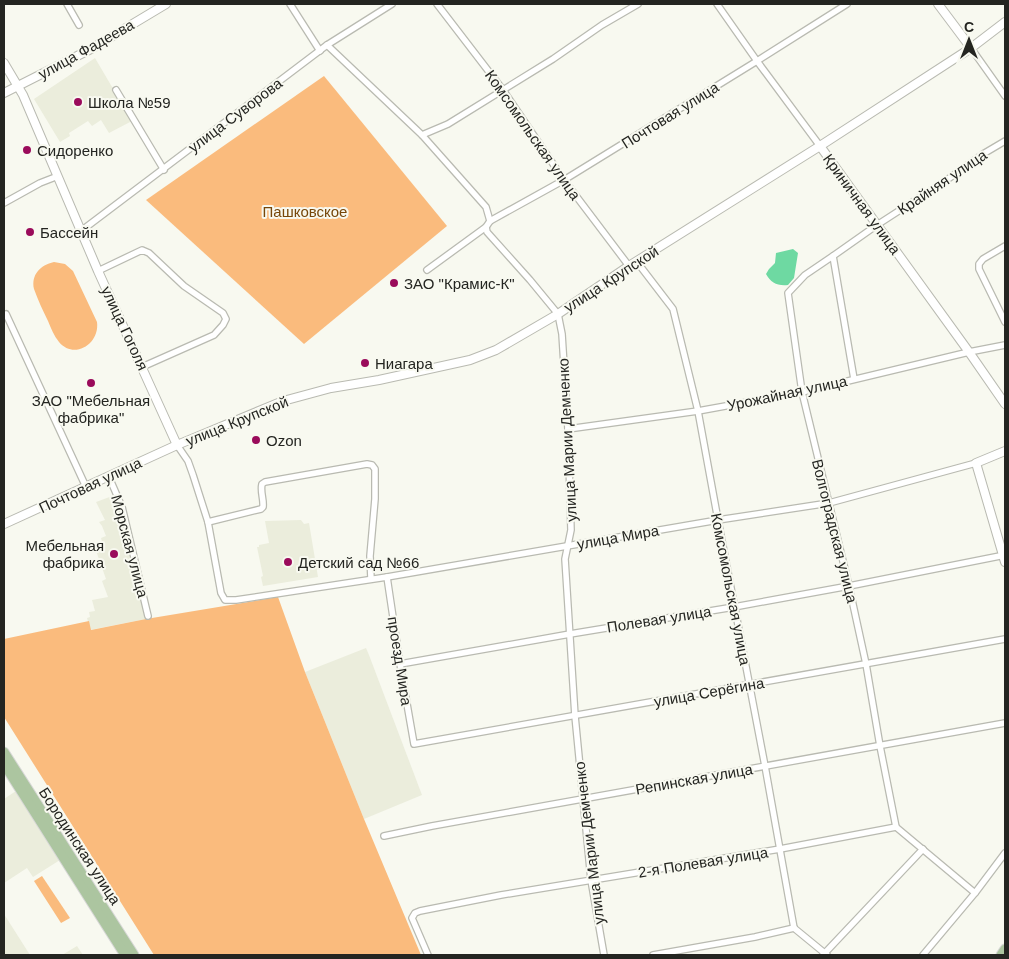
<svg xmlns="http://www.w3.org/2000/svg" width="1009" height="959" viewBox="0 0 1009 959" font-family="Helvetica,sans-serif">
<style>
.built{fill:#ebeddc}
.green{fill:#fabb7d}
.water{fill:#6ed9a2}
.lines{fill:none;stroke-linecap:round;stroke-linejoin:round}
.street-casing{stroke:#b9bab1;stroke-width:8}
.secondary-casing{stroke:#b9bab1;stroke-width:10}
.primary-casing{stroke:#d8d8d7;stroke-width:11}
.street{stroke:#fff;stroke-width:5.5}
.secondary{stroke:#fff;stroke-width:8}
.primary{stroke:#acc5a0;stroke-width:9}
.poi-dot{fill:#9a0b5b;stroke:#f8f9f0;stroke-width:2}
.labels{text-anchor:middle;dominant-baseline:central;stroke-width:4;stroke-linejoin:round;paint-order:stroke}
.street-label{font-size:15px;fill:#242521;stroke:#f8f9f0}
.poi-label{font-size:15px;fill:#242521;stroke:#f8f9f0;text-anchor:start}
.park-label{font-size:15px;fill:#77470a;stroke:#f8f9f0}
</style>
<rect width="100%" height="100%" fill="#f8f9f0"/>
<g class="built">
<path d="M95,58L132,121L109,133L101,120L92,126L88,121L69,133L70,136L60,142L34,99Z"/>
<path d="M115,495L123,518L146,619L90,630L87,618L90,617L89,612L95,611L92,600L108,597L102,581L106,579L94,545L102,542L101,538L106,536L102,526L99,522L105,520L96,502Z"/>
<path d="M301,520L304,524L309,523L318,577L263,586L261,577L263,576L257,547H259V545L269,543L265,521Z"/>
<path d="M366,648L369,655L422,795L364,819L305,672Z"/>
<path d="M16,791L60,860L33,877L27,868L4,883V799Z"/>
<path d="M4,914L30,955H4Z"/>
<path d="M77,946L83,955H62Z"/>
</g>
<g class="green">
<path d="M324,76L447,226L304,344L146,200Z"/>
<path d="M54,262L65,264L73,271L97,322C100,344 74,360 59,342C54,336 51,328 48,321C43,311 38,300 34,289C31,275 40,265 54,262Z"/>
<path d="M278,597L305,672L364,819L421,955H154L4,717V639L89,621L91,630L146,619Z"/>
<path d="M42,876L70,918L61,923L34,881Z"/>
</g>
<path class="water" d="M793,249L798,253L794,278L788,285C777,286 771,283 766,274L769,269L775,263L776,253Z"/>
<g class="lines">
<g class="street-casing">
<g id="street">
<path d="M67,4L79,25"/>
<path d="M290,4L320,51"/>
<path d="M437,4L503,90L564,180L629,266"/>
<path d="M717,4L757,61L820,146"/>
<path d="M327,45L422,135L486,207L490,221L486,227L487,232L530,280L558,314L562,334L568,429L571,530L565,559L575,716L591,880L604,955"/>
<path d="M971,48L1005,96"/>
<path d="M116,90L164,170"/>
<path d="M422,135L448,124L553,59L602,25L638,4"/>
<path d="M4,203L40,183L58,176"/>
<path d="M490,221L564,180L757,61L847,4"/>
<path d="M81,231L327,45L392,4"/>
<path d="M1005,246L983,259L979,264V269L1005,322"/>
<path d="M833,256L805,275L788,293L802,392L849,586L866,664L880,746L896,827"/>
<path d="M637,262L673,309L698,411L718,520L765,766L794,928"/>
<path d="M427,270L486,227"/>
<path d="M98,271L142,250L149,253L184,286L223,313L226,319L223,325L214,335L142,367"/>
<path d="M6,314L86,487"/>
<path d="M854,379L833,256L877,225L948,179L983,154L1005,141"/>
<path d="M568,429L698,411L802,392L969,352L1005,345"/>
<path d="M177,445L188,461L193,475L208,522L221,593L225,600H236L387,577L718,520L829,503L976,463"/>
<path d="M109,477L122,507L148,616"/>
<path d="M208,522L261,509L263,507C264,499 260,492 262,484L265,482L367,464L372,465L375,469V499L370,556L371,579"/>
<path d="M387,577L400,664L414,744L1005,639"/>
<path d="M400,664L570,634L734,607L849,586L1005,555"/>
<path d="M384,836L432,826L1005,723"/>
<path d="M794,928L827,955"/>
<path d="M428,955L412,918L415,913L420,911L501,895L780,849L896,827L975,893"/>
<path d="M653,955L755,937L794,928"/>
<path d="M823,955L923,849"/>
<path d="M923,955L975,893L1005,853"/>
</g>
</g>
<g class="secondary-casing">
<g id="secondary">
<path d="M938,4L971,48"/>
<path d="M4,63L23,95L98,271L177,445"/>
<path d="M4,93L91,49L166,4"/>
<path d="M820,146L969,352L1005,404"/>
<path d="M1005,451L976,463L1005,562"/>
<path d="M4,524L177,445L283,401L331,388L379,380L470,360L496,350L558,314L629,266L820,146L971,48L1005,22"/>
</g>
</g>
<g class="primary-casing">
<g id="primary">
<path d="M4,752L134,955"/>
<path d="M4,764L125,955"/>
<path d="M1001,955L1005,949"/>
</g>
</g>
<use href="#street" class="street"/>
<use href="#secondary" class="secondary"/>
<use href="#primary" class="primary"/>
</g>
<g class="poi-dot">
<circle cx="78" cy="102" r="5"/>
<circle cx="27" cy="150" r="5"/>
<circle cx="30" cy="232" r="5"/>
<circle cx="394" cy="283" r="5"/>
<circle cx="365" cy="363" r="5"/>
<circle cx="91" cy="383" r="5"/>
<circle cx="256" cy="440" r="5"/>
<circle cx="114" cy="554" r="5"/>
<circle cx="288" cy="562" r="5"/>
</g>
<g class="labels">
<g class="street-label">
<text transform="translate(86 49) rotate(-29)">улица Фадеева</text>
<text transform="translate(235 115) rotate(-37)">улица Суворова</text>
<text transform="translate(670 115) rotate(-32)">Почтовая улица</text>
<text transform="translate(533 135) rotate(55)">Комсомольская улица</text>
<text transform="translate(942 182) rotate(-34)">Крайняя улица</text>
<text transform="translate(862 204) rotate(54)">Криничная улица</text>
<text transform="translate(611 279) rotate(-33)">улица Крупской</text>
<text transform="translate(125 328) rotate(65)">улица Гоголя</text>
<text transform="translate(787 393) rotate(-12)">Урожайная улица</text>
<text transform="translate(237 421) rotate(-22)">улица Крупской</text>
<text transform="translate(567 440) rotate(-93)">улица Марии Демченко</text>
<text transform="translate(90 485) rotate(-25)">Почтовая улица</text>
<text transform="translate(835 531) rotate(76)">Волгоградская улица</text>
<text transform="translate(618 537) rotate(-10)">улица Мира</text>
<text transform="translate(130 546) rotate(75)">Морская улица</text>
<text transform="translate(731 589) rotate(79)">Комсомольская улица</text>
<text transform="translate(659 619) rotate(-9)">Полевая улица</text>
<text transform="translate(400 661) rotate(81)">проезд Мира</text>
<text transform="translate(709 692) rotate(-10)">улица Серёгина</text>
<text transform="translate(694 779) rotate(-10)">Репинская улица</text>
<text transform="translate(589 843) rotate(-97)">улица Марии Демченко</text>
<text transform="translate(80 846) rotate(57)">Бородинская улица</text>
<text transform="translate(703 862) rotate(-9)">2-я Полевая улица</text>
</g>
<g class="poi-label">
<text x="88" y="102">Школа №59</text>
<text x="37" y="150">Сидоренко</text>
<text x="40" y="232">Бассейн</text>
<text x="404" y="283">ЗАО "Крамис-К"</text>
<text x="375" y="363">Ниагара</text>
<text x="91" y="400" text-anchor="middle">ЗАО "Мебельная<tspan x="91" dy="17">фабрика"</tspan></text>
<text x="266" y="440">Ozon</text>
<text x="104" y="545" text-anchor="end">Мебельная<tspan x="104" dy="17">фабрика</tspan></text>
<text x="298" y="562">Детский сад №66</text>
</g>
<g class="park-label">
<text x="305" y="211">Пашковское</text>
</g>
</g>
<rect width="1009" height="959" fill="none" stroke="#242521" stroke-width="10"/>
<g transform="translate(969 40)" stroke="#f8f9f0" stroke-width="4" paint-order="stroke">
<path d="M0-4L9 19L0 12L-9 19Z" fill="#242521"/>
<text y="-8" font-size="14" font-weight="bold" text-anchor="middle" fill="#242521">С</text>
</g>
</svg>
